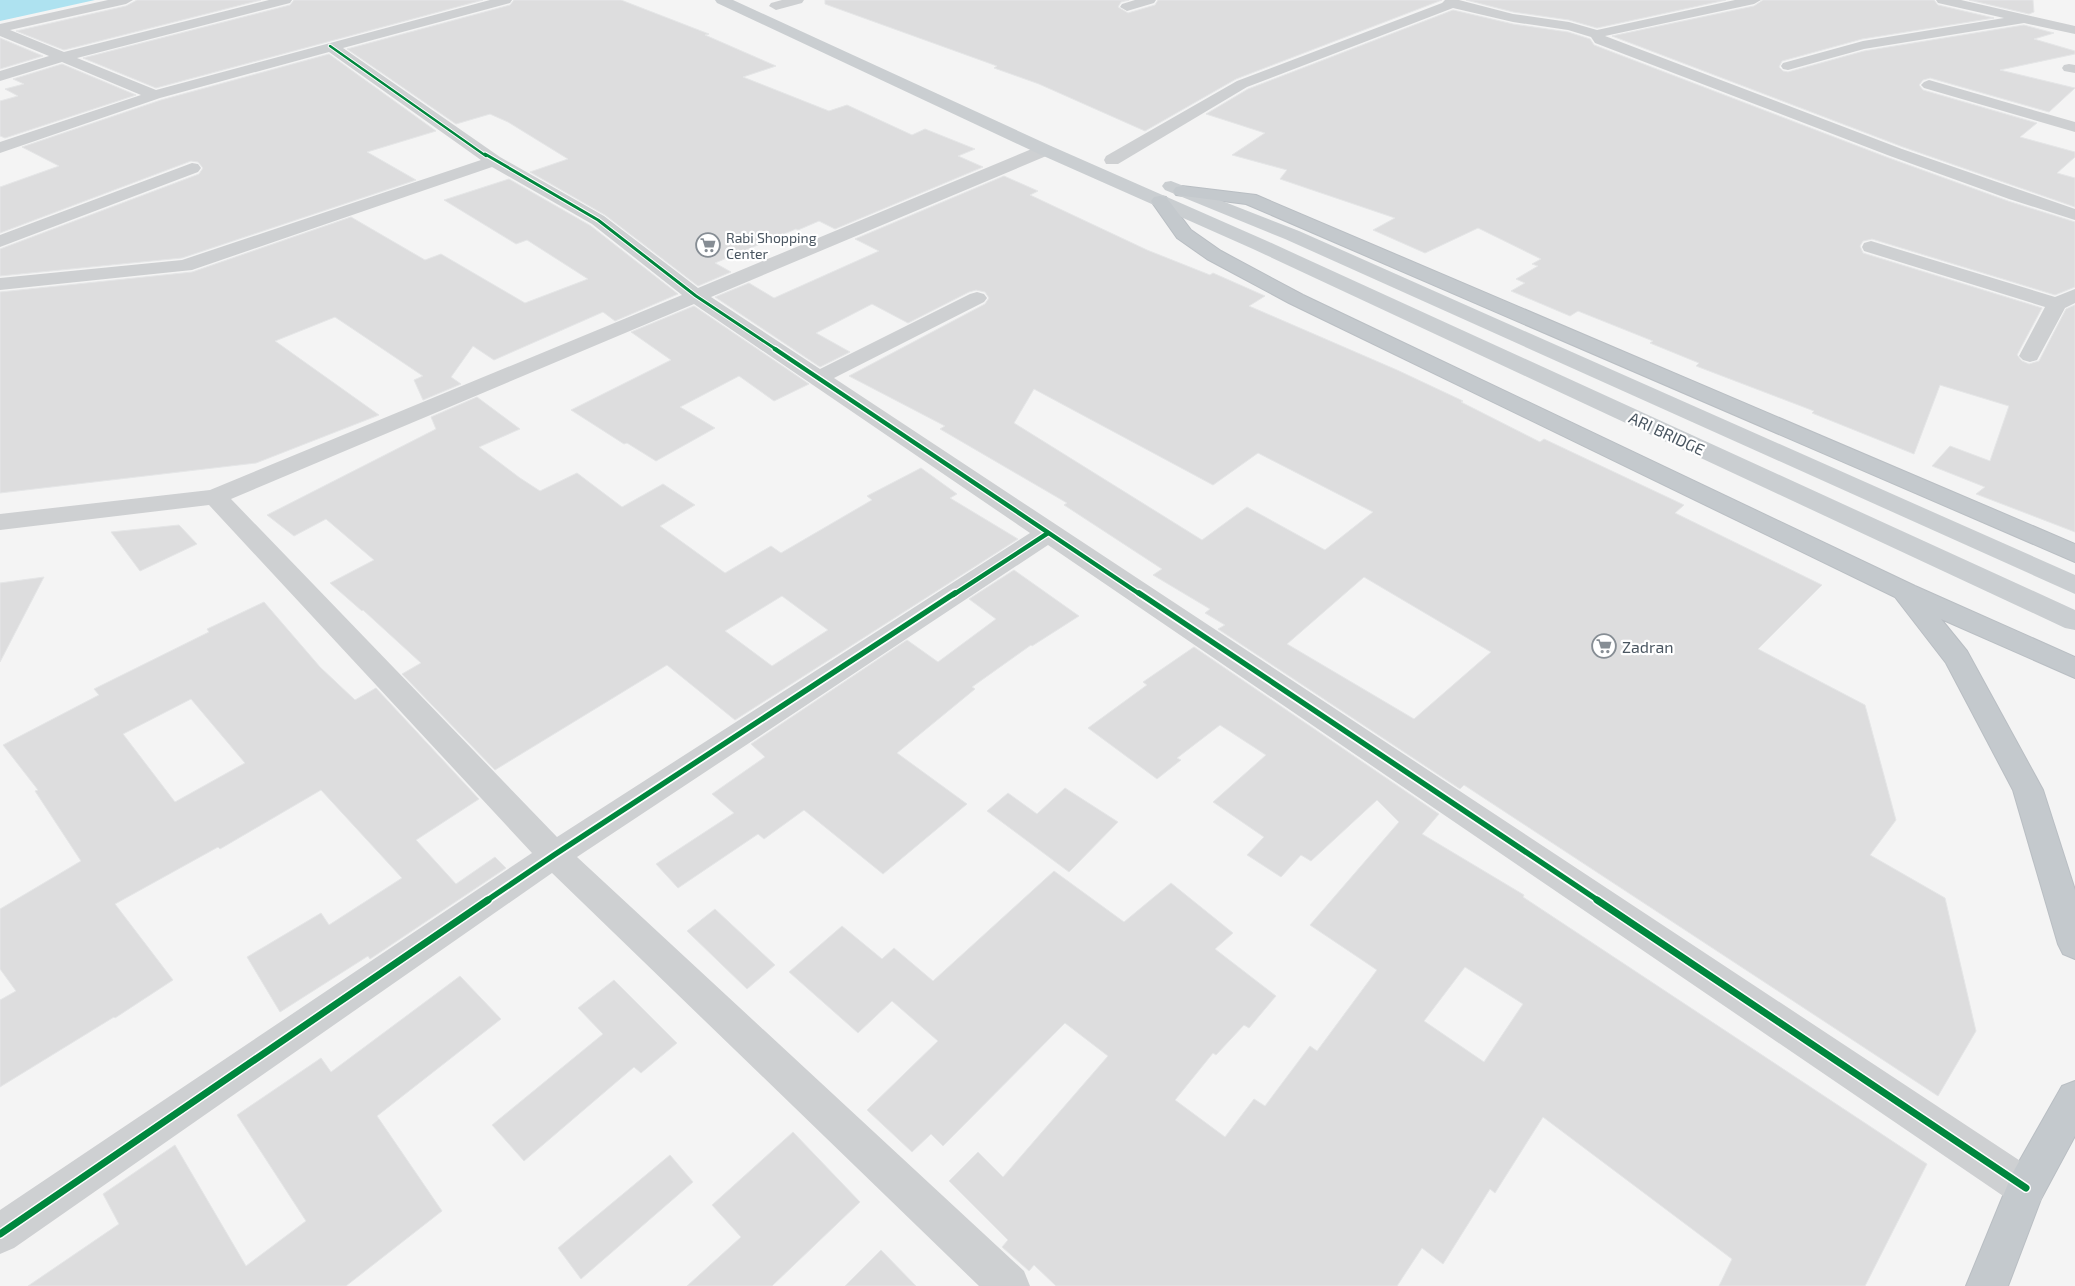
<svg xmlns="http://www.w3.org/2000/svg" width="2075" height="1286" viewBox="0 0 2075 1286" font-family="'Exo 2',sans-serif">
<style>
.water{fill:#aee2f0}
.building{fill:#ddddde;stroke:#e5e6e7;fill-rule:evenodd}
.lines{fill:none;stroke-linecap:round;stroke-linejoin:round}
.trunk-casing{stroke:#b9bec3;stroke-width:2}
.minor{fill:#ced0d2;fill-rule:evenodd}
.primary{fill:#caced1;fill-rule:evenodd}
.trunk{fill:#c4c9cd;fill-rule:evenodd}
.cycleway-far4-casing{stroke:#fff;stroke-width:4.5}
.cycleway-far3-casing{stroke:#fff;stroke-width:5}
.cycleway-far2-casing{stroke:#fff;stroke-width:7}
.cycleway-far1-casing{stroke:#fff;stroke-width:9}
.cycleway-casing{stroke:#fff;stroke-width:10}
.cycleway-far4{stroke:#00873e;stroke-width:2.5}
.cycleway-far3{stroke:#00873e;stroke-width:3}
.cycleway-far2{stroke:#00873e;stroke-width:4.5}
.cycleway-far1{stroke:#00873e;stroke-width:5.5}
.cycleway{stroke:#00873e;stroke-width:7}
.labels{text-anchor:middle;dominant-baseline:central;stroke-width:4.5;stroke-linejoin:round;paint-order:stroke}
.far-poi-label{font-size:14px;fill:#4a5661;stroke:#fff;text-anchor:start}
.street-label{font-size:16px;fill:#4a5661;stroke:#fff}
.poi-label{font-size:16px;fill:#4a5661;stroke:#fff;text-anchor:start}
</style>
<rect width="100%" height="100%" fill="#f4f4f4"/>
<path class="water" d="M0,0H95L0,21Z"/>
<g class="building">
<path d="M137,0H261L64,50L16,31L126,6Z"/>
<path d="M294,0H483L156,88L83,58L290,5Z"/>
<path d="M514,0H621L709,34L705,35L776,66L743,77L829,111L847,105L912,135L925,129L975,149L958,156L983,167L835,229L819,221L798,230L796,229L715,263L731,272L698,286L605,215L530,172L568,159L508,122L490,114L456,124L347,49L510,5Z"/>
<path d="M825,0H1129L1121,2L1118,7L1128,13L1155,5L1158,0H1442L1236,79L1145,131L1039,84L994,68L997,66L825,4Z"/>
<path d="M1466,0H1726L1597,28L1569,20L1513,12Z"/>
<path d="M1763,0H1934L1938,5L1994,18L1862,39L1782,61L1779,67L1783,71L1788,72L1864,51L2024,25L2054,33L2034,39L2075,51V54L2000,70L2075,88L2049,112L1930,78L1923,80L1919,85L1923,90L2037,123L2020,137L2075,152V157L2057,173L2075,178V207L1903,147L1612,36L1754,6Z"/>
<path d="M1969,0H2033L2034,12L2029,14Z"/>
<path d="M1453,10L1513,24L1568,32L1590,39L1594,45L1889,158L2008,201L2075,222V287L2055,295L1872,239L1863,241L1860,246L1863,253L2042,308L2017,355L2022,361L2029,364L2039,361L2066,309L2075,305V532L1976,494L1985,487L1932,466L1950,446L1990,461L2009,406L1940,385L1914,454L1812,413L1814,411L1696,366L1699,363L1650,343L1653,341L1578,311L1570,316L1511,291L1525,283L1516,279L1538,266L1532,264L1541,259L1478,228L1425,253L1373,230L1395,218L1280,179L1287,170L1232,155L1265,133L1206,114L1248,89Z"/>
<path d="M0,38L43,56L0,69Z"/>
<path d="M329,54L436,131L367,152L416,180L182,258L0,276V249L199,174L203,168L198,162L191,161L0,233V187L59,166L22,147L161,100Z"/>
<path d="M62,64L136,95L5,138L0,136V101L18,96L5,89L24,84L13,79Z"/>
<path d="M1004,176L1038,191L1030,195L1147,250L1210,275L1213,273L1265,296L1249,306L1397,370L1463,401L1461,402L1540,442L1544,439L1684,505L1675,513L1822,585L1758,649L1865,705L1896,820L1870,855L1945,898L1976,1031L1938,1096L1464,785L1460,789L1218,629L1225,625L1205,613L1210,609L1153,575L1162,569L1064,505L1067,503L940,429L945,426L849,376L985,304L989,298L985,292L976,290L969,292L908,323L872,304L816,333L850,352L820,367L715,297L749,283L774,298L879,251L855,239ZM1034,389L1213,485L1258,453L1373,512L1325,550L1247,507L1202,540L1014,423ZM1364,577L1491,652L1414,719L1287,644Z"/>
<path d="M509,179L591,226L678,294L615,321L603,312L494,360L473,346L451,377L461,384L423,400L414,380L423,376L335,317L275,341L379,415L256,463L0,493V292L192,272L351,217L425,260L441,254L525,303L588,279L527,240L516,244L444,200Z"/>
<path d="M694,306L809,384L774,401L739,376L680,407L715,428L656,461L627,443L624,444L571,410L671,360L631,332Z"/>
<path d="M477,397L520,429L479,447L520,478L540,491L577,473L622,507L663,484L695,505L660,526L725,573L771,546L781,553L872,500L867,496L921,468L957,494L950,498L1018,539L735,720L667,665L495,770L402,674L421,663L363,610L362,611L330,583L374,560L326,519L294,536L267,515L436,429L431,417ZM782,596L828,630L772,666L725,631Z"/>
<path d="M179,525L197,544L140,571L111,532Z"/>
<path d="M1014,570L1079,616L1032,646L1031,645L972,687L975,689L897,753L967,804L883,874L804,810L764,839L758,834L678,888L656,864L734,813L712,794L765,757L751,744L907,640L938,662L996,619L969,599Z"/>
<path d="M44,577L0,662V583Z"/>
<path d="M264,602L320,667L355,700L376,688L479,799L416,840L456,884L495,857L506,868L370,959L368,956L280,1012L247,957L321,913L329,925L402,878L321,790L220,849L218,847L115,904L173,980L115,1018L114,1017L0,1087V1000L16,991L0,969V909L81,861L35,791L38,790L3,745L99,695L94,689L209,632L207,629ZM191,699L245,763L175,802L123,734Z"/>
<path d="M1194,647L1439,814L1422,834L1524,895L1523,897L1927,1164L1865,1286H1719L1732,1259L1543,1117L1495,1193L1490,1189L1443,1264L1422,1248L1397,1286H1056L1034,1265L1029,1271L1002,1247L1008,1240L949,1181L978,1152L1003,1177L1108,1056L1065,1023L943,1146L931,1134L912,1152L867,1110L938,1041L892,1001L858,1033L789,972L842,926L882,959L894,948L933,981L1054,871L1124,922L1171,883L1233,933L1215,949L1276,996L1249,1028L1244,1025L1216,1055L1213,1053L1175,1100L1225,1137L1254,1099L1265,1106L1310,1046L1317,1051L1377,970L1310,925L1399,822L1377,800L1311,861L1301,855L1281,877L1247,855L1264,837L1213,802L1266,755L1220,725L1177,758L1181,760L1157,779L1088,728L1147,685L1143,682ZM1465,967L1523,1004L1484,1062L1424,1021Z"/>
<path d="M1065,788L1118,822L1069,872L987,811L1008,793L1037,814Z"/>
<path d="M715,909L775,965L747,989L687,931Z"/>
<path d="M460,976L501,1019L377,1116L442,1211L346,1286H28L119,1224L103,1194L175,1145L246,1266L306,1221L237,1115L321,1058L331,1072Z"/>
<path d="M614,980L677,1043L641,1073L634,1067L524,1161L492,1125L603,1034L578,1008Z"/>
<path d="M793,1132L860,1202L772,1286H687L741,1237L712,1205Z"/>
<path d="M670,1155L693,1182L581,1279L558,1248Z"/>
<path d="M881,1250L916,1286H845Z"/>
</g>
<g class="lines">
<g class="trunk-casing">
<g id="trunk">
<path d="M1182,186L1256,195L2075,544V562L1246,204L1176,195L1173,191L1176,187Z"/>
<path d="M1160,196L1166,197L1191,230L1221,251L1303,295L1915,586L2075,657V678L1941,619L1967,651L2043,790L2075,890V959L2063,954L2058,944L2013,790L1946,663L1895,597L1289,303L1207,259L1177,238L1151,201L1154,197Z"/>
<path d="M2075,1081V1136L2041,1199L2008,1286H1966L2012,1174L2062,1086Z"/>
</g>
</g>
<g class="minor">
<path d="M108,0H133L126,4L10,30L64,52L269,0H292L290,3L77,58L156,90L490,0H512L510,3L343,48L500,157L604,216L698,288L1039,146H1051L1053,150L1051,154L711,297L820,369L970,294L977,292L984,294L987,298L984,302L834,378L2040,1174L2046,1188L2040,1202L2026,1208L2012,1202L1048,545L577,857L1024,1271L1030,1286H979L552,873L14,1248L0,1254V1210L532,853L209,505L0,530V514L210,490L682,295L592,224L492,167L192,270L0,290V278L182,260L481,160L329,52L160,98L0,153V142L141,95L62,62L0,81V71L49,56L0,36V24ZM694,304L1030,533L557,837L231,499Z"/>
<path d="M782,0H804L802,3L776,10L769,6L771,3Z"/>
<path d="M1135,0H1156L1154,3L1127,11L1120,7L1122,4Z"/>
<path d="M1445,0H1459L1513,14L1569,22L1597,30L1735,0H1761L1754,4L1605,36L1902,149L2075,209V220L2009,199L1890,156L1595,43L1591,37L1568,30L1513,22L1453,8L1247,87L1118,164H1106L1104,160L1106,156L1237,81L1442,3Z"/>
<path d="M1936,0H1961L2075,26V34L2024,23L1864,49L1788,70L1783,69L1781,66L1783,63L1863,41L2004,18L1938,3Z"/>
<path d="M2069,64L2075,65V73L2064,71L2062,68L2064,65Z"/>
<path d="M1929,80L2075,122V132L1924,88L1921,85L1924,82Z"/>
<path d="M192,163L198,164L201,168L198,172L0,247V235Z"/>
<path d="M1871,241L2055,297L2075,289V303L2065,308L2037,360L2030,362L2023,360L2019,356L2045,307L1864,251L1862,247L1864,243Z"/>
</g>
<g class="primary">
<path d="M715,0H733L1051,146L1267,241L2075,610V630L2065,628L1253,249L1039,154L717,3Z"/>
<path d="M1171,181L1299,231L2075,575V594L1285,239L1165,190L1162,186L1165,182Z"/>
</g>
<use href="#trunk" class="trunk"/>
<g class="cycleway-far4-casing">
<path id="cycleway-far4" d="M330,46L486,156"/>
</g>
<g class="cycleway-far3-casing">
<path id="cycleway-far3" d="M485,154L598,220L696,296L777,350"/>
</g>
<g class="cycleway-far2-casing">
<g id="cycleway-far2">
<path d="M775,349L1141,595"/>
<path d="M953,595L1048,533"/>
</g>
</g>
<g class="cycleway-far1-casing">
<g id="cycleway-far1">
<path d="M1139,593L1599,901"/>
<path d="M486,901L554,855L955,593"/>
</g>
</g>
<g class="cycleway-casing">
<g id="cycleway">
<path d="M1597,900L2026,1188"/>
<path d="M0,1234L488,900"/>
</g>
</g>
<use href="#cycleway-far4" class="cycleway-far4"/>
<use href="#cycleway-far3" class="cycleway-far3"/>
<use href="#cycleway-far2" class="cycleway-far2"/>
<use href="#cycleway-far1" class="cycleway-far1"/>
<use href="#cycleway" class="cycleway"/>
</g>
<defs>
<g id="supermarket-ring" transform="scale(1.25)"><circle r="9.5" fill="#fff" stroke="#868d94" stroke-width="1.5"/><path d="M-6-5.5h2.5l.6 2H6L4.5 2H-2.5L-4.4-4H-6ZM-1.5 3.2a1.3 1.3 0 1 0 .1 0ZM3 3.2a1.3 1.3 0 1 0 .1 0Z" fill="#868d94"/></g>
</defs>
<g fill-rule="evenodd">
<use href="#supermarket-ring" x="708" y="245"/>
<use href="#supermarket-ring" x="1604" y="646"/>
</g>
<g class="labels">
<g class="far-poi-label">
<text x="726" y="237">Rabi Shopping<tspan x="726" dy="16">Center</tspan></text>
</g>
<g class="street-label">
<text transform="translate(1667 433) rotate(25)">ARI BRIDGE</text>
</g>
<g class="poi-label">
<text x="1622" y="646">Zadran</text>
</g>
</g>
</svg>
